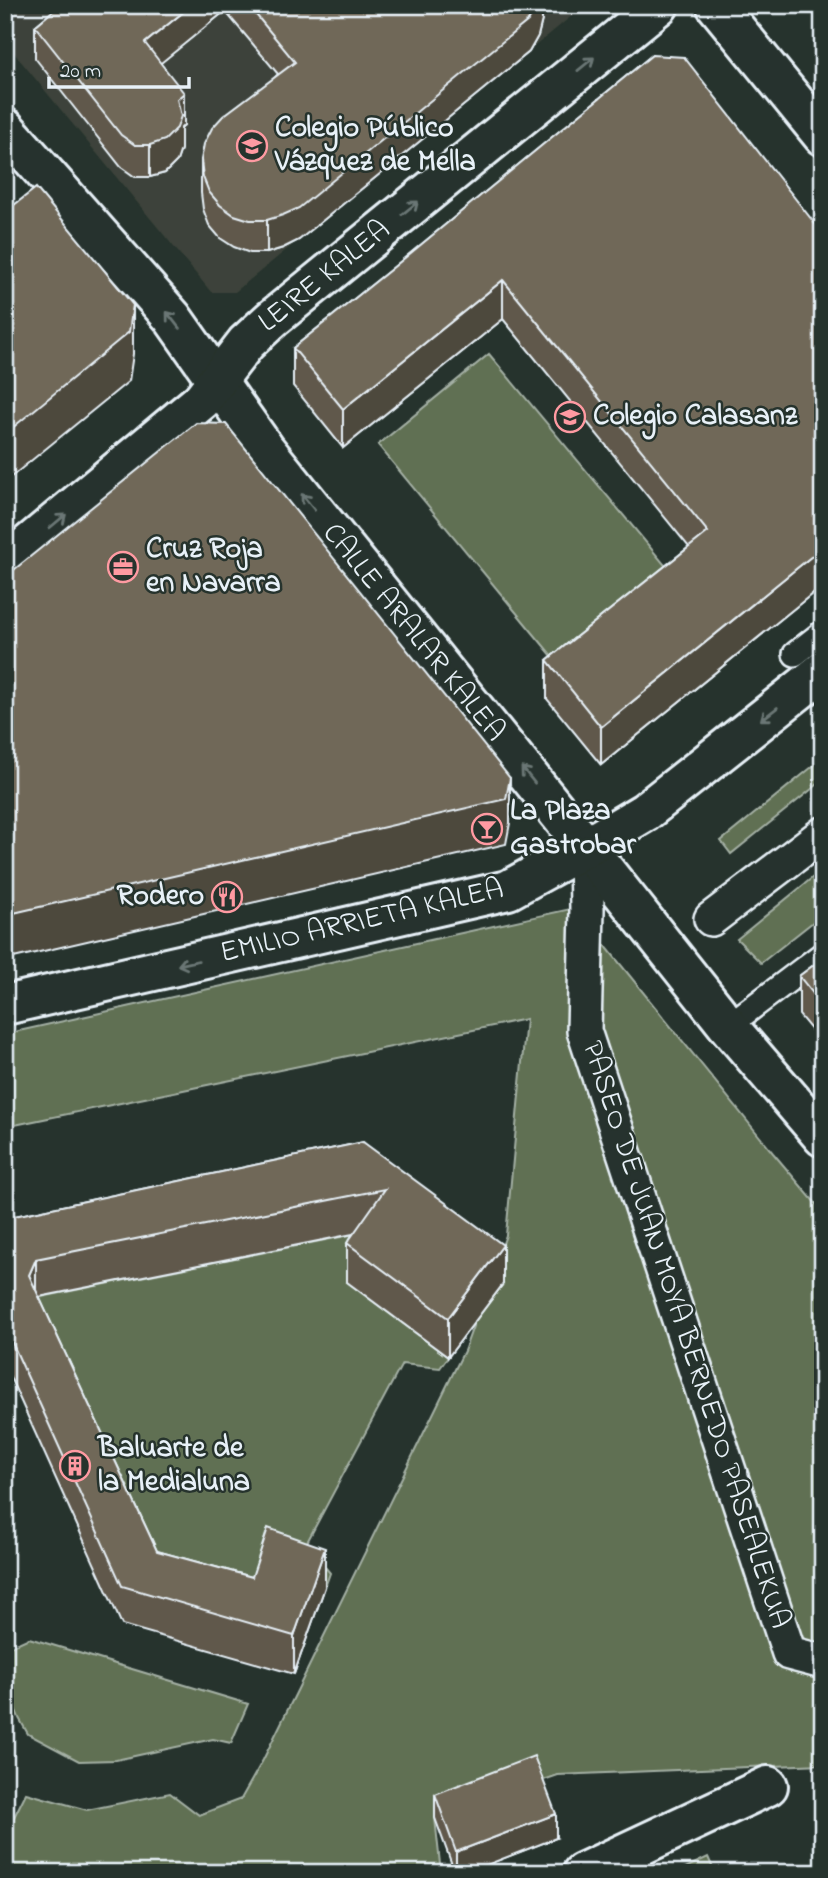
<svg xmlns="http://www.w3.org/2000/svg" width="828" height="1878" viewBox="0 0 828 1878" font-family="'Indie Flower',sans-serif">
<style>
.built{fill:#3c433a}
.green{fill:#617052;stroke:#a4b0a5;stroke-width:2}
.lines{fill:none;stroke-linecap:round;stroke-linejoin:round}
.service-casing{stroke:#e8f1f8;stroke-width:28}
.pedestrian-casing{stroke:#e8f1f8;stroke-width:38}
.minor-casing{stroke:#e8f1f8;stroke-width:44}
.service{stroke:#26332d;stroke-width:23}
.pedestrian{stroke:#26332d;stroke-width:33}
.minor{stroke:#26332d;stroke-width:38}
.wall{fill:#60594c;stroke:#e8f1f8;stroke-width:2}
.shaded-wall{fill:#4e493e;stroke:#e8f1f8;stroke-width:2}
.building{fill:#706858;stroke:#e8f1f8;stroke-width:2}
.oneway{stroke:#6a7674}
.labels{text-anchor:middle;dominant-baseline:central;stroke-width:5;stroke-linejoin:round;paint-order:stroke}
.poi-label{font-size:30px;font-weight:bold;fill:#e8f1f8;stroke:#26332d;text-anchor:start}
.street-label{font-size:30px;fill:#e8f1f8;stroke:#26332d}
</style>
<rect width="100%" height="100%" fill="#26332d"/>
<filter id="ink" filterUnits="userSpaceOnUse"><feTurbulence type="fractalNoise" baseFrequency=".0143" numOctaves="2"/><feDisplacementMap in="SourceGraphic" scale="14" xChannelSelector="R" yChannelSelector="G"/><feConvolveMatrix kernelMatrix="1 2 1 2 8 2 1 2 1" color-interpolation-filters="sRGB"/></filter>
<g filter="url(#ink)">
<path class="built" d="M5,5H585L235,292H211L5,42Z"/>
<g class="green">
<path d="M489,354L674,576L562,668L378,445Z"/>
<path d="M823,758V780L731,854L721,841Z"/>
<path d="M823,869V914L761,963L737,939Z"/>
<path d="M575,908L773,1153L823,1212V1764L558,1775L435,1818L441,1873H5V1835L26,1793L87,1810L170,1793L199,1815L241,1799L263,1760L464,1351L506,1235L526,1019L5,1127V1034Z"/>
<path d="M385,1228L347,1282L448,1357L440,1368L402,1364L306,1544L330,1573L325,1587L252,1615L157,1590L36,1298Z"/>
<path d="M29,1638L248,1704L231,1743L213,1739L116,1760L79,1761L28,1734L19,1718L5,1684V1649Z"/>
<path d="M708,1857L715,1873H675Z"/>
</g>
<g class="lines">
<g class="service-casing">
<g id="service">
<path d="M795,654L823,632"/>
<path d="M728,1026L823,954"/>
</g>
</g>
<g class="pedestrian-casing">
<g id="pedestrian">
<path d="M586,847L587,910L584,1031L789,1653L823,1662"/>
<path d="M711,919L823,834"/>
</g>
</g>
<g class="minor-casing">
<g id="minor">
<path d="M716,5L823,136"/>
<path d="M5,128L172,317L265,449L586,847L728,1026L823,1137"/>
<path d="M5,564L201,401L246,343L272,319L659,5"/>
<path d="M5,1005L508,890L586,847L645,812L823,671"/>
<path d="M582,1873L768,1786"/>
</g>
</g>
<use href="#service" class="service"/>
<use href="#pedestrian" class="pedestrian"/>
<use href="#minor" class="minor"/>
</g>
<g class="wall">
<path d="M60,5H542V20L538,36L529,52L299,240L283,248L267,253H250L234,247L220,238L209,225L203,209L201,193V160L278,74L225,11L160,63L184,125L181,128V149L177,161L165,173L150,177H135L121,167L35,58V26Z"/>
<path d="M652,55L823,585L601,765L547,699V660L689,547L503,319L343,448L293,386V348L390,270Z"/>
<path d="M823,958V1044L799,1015V976Z"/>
<path d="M363,1142L503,1284L448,1357L347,1282V1243L353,1234L39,1297L157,1551L252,1577L325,1587L294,1674L122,1625L5,1366V1218Z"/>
<path d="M435,1794L556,1838L466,1873H455L435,1818Z"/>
</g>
<g class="shaded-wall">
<path d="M192,5H225V11L145,76V43Z"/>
<path d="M537,5H542V20L538,36L529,52L299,240L283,248L267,253V220Z"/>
<path d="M184,93V125L181,128V149L177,161L165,173L150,177V145L177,99Z"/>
<path d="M503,280V319L343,448V409Z"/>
<path d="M133,305V354L129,381L5,482V434Z"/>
<path d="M823,547V585L601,765V727Z"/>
<path d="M510,778V823L506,844L5,960V915Z"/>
<path d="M503,1245V1284L448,1357V1318Z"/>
<path d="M36,1259V1298L29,1275Z"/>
<path d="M325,1548V1587L294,1674V1636Z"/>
<path d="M556,1814V1838L466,1873H456V1852Z"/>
</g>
<g class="building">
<path d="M60,5H192L145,43L184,93L177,99L181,116L177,128L165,140L150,145H135L121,135L35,26Z"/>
<path d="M248,5H537L529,20L299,208L283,215L267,220H250L234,215L220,205L209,192L203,177L201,160L204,144L212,128L223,116L295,62Z"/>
<path d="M652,55L684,57L823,234V547L601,727L547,660L708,532L503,280L343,409L293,348L390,270Z"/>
<path d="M36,188L133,305L129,332L5,434V212Z"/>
<path d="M196,423L226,424L510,778L506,799L5,915V577Z"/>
<path d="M823,958V1006L799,976Z"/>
<path d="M363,1142L503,1245L448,1318L347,1243L385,1189L36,1259L29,1275L157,1551L252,1577L268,1528L325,1548L294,1636L122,1586L5,1327V1218Z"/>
<path d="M534,1756L556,1814L456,1852L435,1794Z"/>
</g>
<defs><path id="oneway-shaft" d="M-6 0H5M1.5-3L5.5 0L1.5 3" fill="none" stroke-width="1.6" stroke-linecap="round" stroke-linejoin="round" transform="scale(1.75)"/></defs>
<g class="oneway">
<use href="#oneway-shaft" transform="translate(586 64) rotate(-39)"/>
<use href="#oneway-shaft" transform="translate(410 208) rotate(-39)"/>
<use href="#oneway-shaft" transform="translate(173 320) rotate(-128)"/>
<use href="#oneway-shaft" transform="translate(308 502) rotate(-129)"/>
<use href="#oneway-shaft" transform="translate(58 521) rotate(-40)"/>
<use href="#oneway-shaft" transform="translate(769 714) rotate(142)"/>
<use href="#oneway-shaft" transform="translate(528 775) rotate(-129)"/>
<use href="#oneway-shaft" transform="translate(188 963) rotate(167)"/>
</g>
</g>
<defs>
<g id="school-ring" transform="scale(1.575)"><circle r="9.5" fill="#26332d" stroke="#ff9aa2" stroke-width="1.5"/><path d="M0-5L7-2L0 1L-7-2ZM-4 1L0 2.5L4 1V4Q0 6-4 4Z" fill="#ff9aa2"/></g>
<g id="office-ring" transform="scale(1.575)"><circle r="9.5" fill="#26332d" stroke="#ff9aa2" stroke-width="1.5"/><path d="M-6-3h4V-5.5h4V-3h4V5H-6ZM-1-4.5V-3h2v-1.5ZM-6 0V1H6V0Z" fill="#ff9aa2"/></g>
<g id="bar-ring" transform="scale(1.575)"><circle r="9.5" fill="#26332d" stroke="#ff9aa2" stroke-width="1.5"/><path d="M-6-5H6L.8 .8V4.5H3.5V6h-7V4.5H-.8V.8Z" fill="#ff9aa2"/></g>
<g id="restaurant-ring" transform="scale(1.575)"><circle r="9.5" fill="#26332d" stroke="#ff9aa2" stroke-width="1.5"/><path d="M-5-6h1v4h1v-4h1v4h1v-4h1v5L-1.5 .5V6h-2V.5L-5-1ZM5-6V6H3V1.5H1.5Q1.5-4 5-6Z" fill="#ff9aa2"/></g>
<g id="building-ring" transform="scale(1.575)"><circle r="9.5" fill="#26332d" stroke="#ff9aa2" stroke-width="1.5"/><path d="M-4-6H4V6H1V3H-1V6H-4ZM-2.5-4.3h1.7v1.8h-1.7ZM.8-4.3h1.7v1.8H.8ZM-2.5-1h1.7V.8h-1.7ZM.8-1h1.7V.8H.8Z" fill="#ff9aa2"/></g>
</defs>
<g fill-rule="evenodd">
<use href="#school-ring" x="252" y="146"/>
<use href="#school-ring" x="570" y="417"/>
<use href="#office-ring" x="123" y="567"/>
<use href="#bar-ring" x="487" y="829"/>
<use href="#restaurant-ring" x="227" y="897"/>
<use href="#building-ring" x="75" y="1466"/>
</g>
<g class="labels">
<g class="poi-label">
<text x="275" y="129">Colegio Público<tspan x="275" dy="34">Vázquez de Mella</tspan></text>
<text x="593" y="417">Colegio Calasanz</text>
<text x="146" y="550">Cruz Roja<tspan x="146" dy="34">en Navarra</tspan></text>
<text x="510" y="812">La Plaza<tspan x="510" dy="34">Gastrobar</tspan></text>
<text x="204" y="897" text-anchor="end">Rodero</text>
<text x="98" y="1449">Baluarte de<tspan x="98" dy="34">la Medialuna</tspan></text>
</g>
<g class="street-label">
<text transform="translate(325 277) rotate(-39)">LEIRE KALEA</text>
<text transform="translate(413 633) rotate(51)">CALLE ARALAR KALEA</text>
<text transform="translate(362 922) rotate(-13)">EMILIO ARRIETA KALEA</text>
<text transform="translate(685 1335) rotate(72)">PASEO DE JUAN MOYA BERNEDO PASEALEKUA</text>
</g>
</g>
<rect width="828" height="1878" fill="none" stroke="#26332d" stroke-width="28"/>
<rect x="14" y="14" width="800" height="1850" fill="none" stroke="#e8f1f8" stroke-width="2.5" filter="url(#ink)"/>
<path d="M49 77v10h140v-10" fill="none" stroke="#e8f1f8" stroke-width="3.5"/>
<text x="60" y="77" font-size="21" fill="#e8f1f8" stroke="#26332d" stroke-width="5" paint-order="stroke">20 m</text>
</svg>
